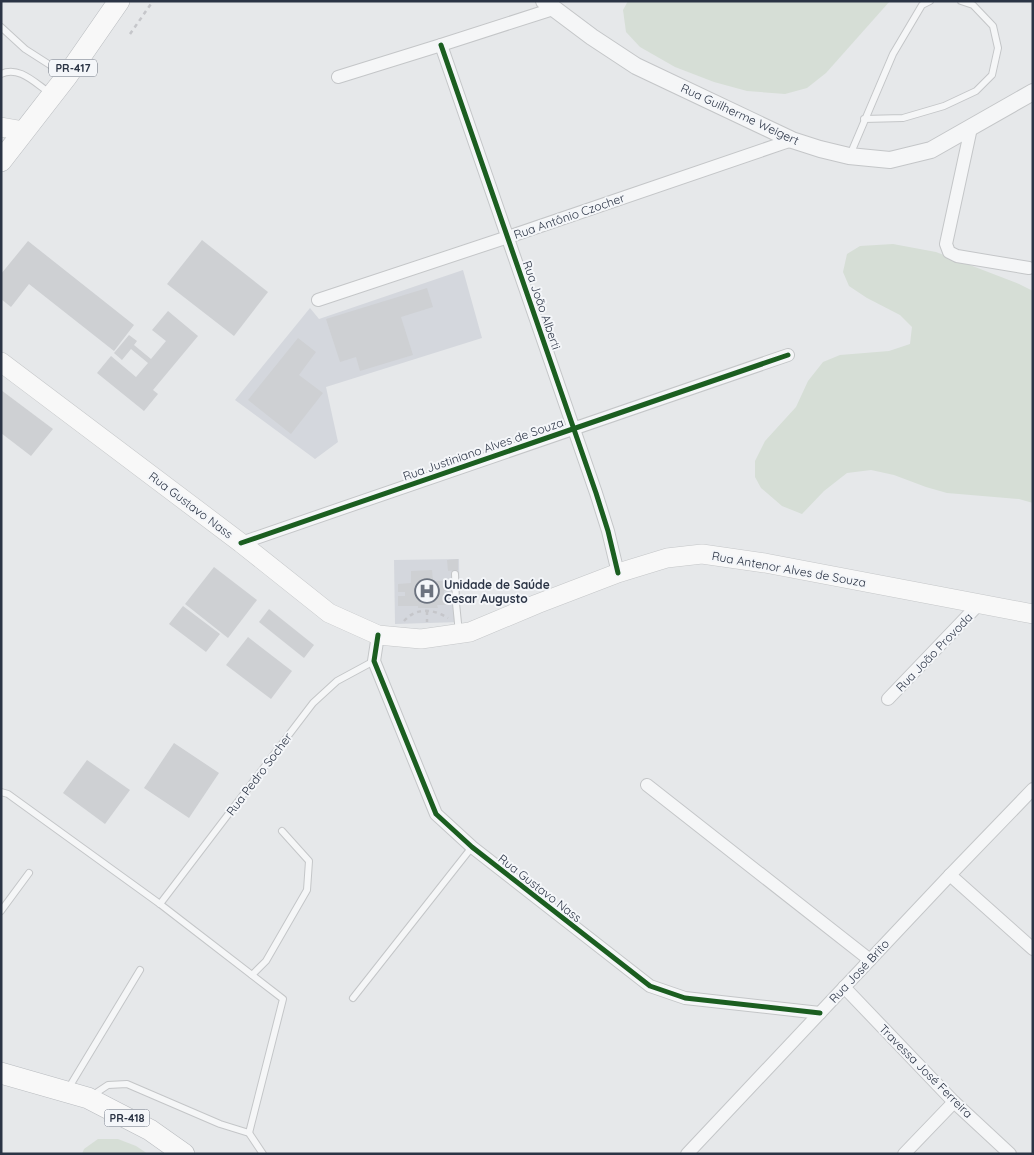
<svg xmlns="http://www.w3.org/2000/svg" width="1034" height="1155" viewBox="0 0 1034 1155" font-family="Quicksand,sans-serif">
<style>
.built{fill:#d4d7dd}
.green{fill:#d6ded6}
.building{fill:#ced0d3}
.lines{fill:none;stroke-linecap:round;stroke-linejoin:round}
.service-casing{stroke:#c4c6c8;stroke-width:8}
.minor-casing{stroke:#c4c6c8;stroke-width:14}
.tertiary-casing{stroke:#c4c6c8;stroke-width:18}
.secondary-casing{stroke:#c4c6c8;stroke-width:20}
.trunk-casing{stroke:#b8bbbf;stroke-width:22}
.path{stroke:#c5c6ca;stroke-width:2.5;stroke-dasharray:4 4;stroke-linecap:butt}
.service{stroke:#f5f6f7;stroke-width:6}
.minor{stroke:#f5f6f7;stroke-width:12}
.tertiary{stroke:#f5f6f7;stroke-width:16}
.secondary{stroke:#f8f8f8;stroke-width:19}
.trunk{stroke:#f8f8f8;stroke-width:21}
.cycleway-casing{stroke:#f4f6f9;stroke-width:8}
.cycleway{stroke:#1b5e20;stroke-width:5}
.labels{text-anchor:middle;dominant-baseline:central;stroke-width:4;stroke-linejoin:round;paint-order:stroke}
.shield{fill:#f4f6f9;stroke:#676e7b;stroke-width:1}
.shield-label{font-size:11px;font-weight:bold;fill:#2b3445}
.street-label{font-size:12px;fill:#2b3445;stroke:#f4f6f9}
.poi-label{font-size:12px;font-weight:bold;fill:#2b3445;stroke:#f4f6f9;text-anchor:start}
</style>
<rect width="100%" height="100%" fill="#e6e8ea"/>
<g class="built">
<path d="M463,270L482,338L326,387L338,442L315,459L235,400L310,308L319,319Z"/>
<path d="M459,559L460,622L395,624L394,560Z"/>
</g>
<g class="green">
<path d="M628,1H890L826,73L807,88L785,94L747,91L714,82L675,67L640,47L626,32L623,10Z"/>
<path d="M893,244L936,252L1019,284L1033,291V503L1019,499L947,493L926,487L894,475L871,470L847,473L824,491L802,514L782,506L761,488L755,477V461L765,441L796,407L808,381L823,362L840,355L889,351L910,344L912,327L900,315L867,298L849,286L843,272L847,254L860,246Z"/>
<path d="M98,1139H118L136,1146L148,1154H82L84,1149Z"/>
</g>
<g class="building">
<path d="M202,240L268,292L234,336L167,284Z"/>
<path d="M28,241L134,325L114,351L29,284L11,307L1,299V274Z"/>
<path d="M427,288L433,307L401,317L413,355L360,371L356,357L340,362L326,319Z"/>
<path d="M168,311L198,336L153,390L158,394L144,411L97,373L111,356L136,377L148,363L131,349L122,360L114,353L129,335L137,341L134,345L151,359L166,341L152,330Z"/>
<path d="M298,338L316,352L299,375L323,393L291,434L248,400Z"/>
<path d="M1,390L53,429L31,456L1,433Z"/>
<path d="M458,559V570L448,571L447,560Z"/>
<path d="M214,567L257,600L228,638L185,604Z"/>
<path d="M432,570L433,581H447V591H444V595H447V605H437L438,608H418V606H398V596H405V592H398V584L411,583V571Z"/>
<path d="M183,606L220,634L206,652L169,624Z"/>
<path d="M269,609L314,645L304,658L259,622Z"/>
<path d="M248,637L292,671L271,699L226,665Z"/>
<path d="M174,743L219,773L189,818L144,788Z"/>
<path d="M87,760L130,790L105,824L63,793Z"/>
</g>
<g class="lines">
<g class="service-casing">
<g id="service">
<path d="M1,27L25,49L64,74"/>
<path d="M1,74C19,65 36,84 50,93"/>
<path d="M864,119L903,118L944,106L976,91L992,75L998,48L993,26L973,5L961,1"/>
<path d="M850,155L893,54L922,5L930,1"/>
<path d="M455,574L456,603L459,633"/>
<path d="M1,792L8,794L160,904L283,999L249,1133"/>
<path d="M160,904L313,703L337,681L374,661"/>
<path d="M1,911L29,873"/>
<path d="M252,975L266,961L307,890L309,861L282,831"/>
<path d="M353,998L472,847"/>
<path d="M68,1089L140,970"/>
<path d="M93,1095L108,1085L127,1084L220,1124L249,1133L263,1154"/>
</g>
</g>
<g class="minor-casing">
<g id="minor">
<path d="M441,45L596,493L608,531L618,573"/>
<path d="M338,77L441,45L553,9"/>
<path d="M971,128L946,244L949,252L957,256L1029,268"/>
<path d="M318,300L508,237L792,140"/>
<path d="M241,543L788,355"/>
<path d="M378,635L374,661L436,814L472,847L650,986L685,998L820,1013"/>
<path d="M888,699L979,604"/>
<path d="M647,785L870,960"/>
<path d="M950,875L1033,949"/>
<path d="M844,987L954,1102L1010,1154"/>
<path d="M687,1154L950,875L1033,789"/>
<path d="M904,1154L954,1102"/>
</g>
</g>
<g class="tertiary-casing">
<path id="tertiary" d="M544,1L592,37L636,66L792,140L820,149L849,156L890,160L931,150L1033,92"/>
</g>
<g class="secondary-casing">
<g id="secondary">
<path d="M1,127L24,131"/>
<path d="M1,362L241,543L329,613L378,635L421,639L470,632L537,604L618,573L667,558L702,554L765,563L1033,614"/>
</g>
</g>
<g class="trunk-casing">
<g id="trunk">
<path d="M1,161L67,76L119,1"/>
<path d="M1,1073L88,1098L150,1130L184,1154"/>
</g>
</g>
<g class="path">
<path d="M130,34L153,1"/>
<path d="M427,611V622"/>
<path d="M404,621C416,607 434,609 448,618"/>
</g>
<use href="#service" class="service"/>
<use href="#minor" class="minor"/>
<use href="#tertiary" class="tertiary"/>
<use href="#secondary" class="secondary"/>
<use href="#trunk" class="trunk"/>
<g class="cycleway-casing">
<g id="cycleway">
<path d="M441,45L596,493L608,531L618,573"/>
<path d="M241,543L788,355"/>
<path d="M378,635L374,661L436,814L472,847L650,986L685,998L820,1013"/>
</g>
</g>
<use href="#cycleway" class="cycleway"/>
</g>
<defs>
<g id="hospital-ring" transform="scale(1.25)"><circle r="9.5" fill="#f4f6f9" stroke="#6c737f" stroke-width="1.5"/><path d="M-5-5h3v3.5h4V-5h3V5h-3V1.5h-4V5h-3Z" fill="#6c737f"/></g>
</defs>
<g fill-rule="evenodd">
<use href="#hospital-ring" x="427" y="591"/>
</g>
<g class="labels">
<g class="shield">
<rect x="49" y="59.5" width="48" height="17" rx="4"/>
<rect x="104.5" y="1109.5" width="45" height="17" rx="4"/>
</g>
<g class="shield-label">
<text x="73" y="68">PR-417</text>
<text x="127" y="1118">PR-418</text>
</g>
<g class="street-label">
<text transform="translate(740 114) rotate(25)">Rua Guilherme Weigert</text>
<text transform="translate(569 216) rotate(-19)">Rua Antônio Czocher</text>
<text transform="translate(542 305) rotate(71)">Rua João Alberti</text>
<text transform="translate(483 449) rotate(-19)">Rua Justiniano Alves de Souza</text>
<text transform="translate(191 505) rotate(37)">Rua Gustavo Nass</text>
<text transform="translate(789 569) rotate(10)">Rua Antenor Alves de Souza</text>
<text transform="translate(934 652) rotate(-46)">Rua João Provoda</text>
<text transform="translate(259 774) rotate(-53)">Rua Pedro Socher</text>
<text transform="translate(540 888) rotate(38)">Rua Gustavo Nass</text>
<text transform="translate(859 971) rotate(-47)">Rua José Brito</text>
<text transform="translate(926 1071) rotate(45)">Travessa José Ferreira</text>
</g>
<g class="poi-label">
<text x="444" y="584">Unidade de Saúde<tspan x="444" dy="14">Cesar Augusto</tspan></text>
</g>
</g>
<rect width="1034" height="1155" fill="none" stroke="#2b3445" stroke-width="5"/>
</svg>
